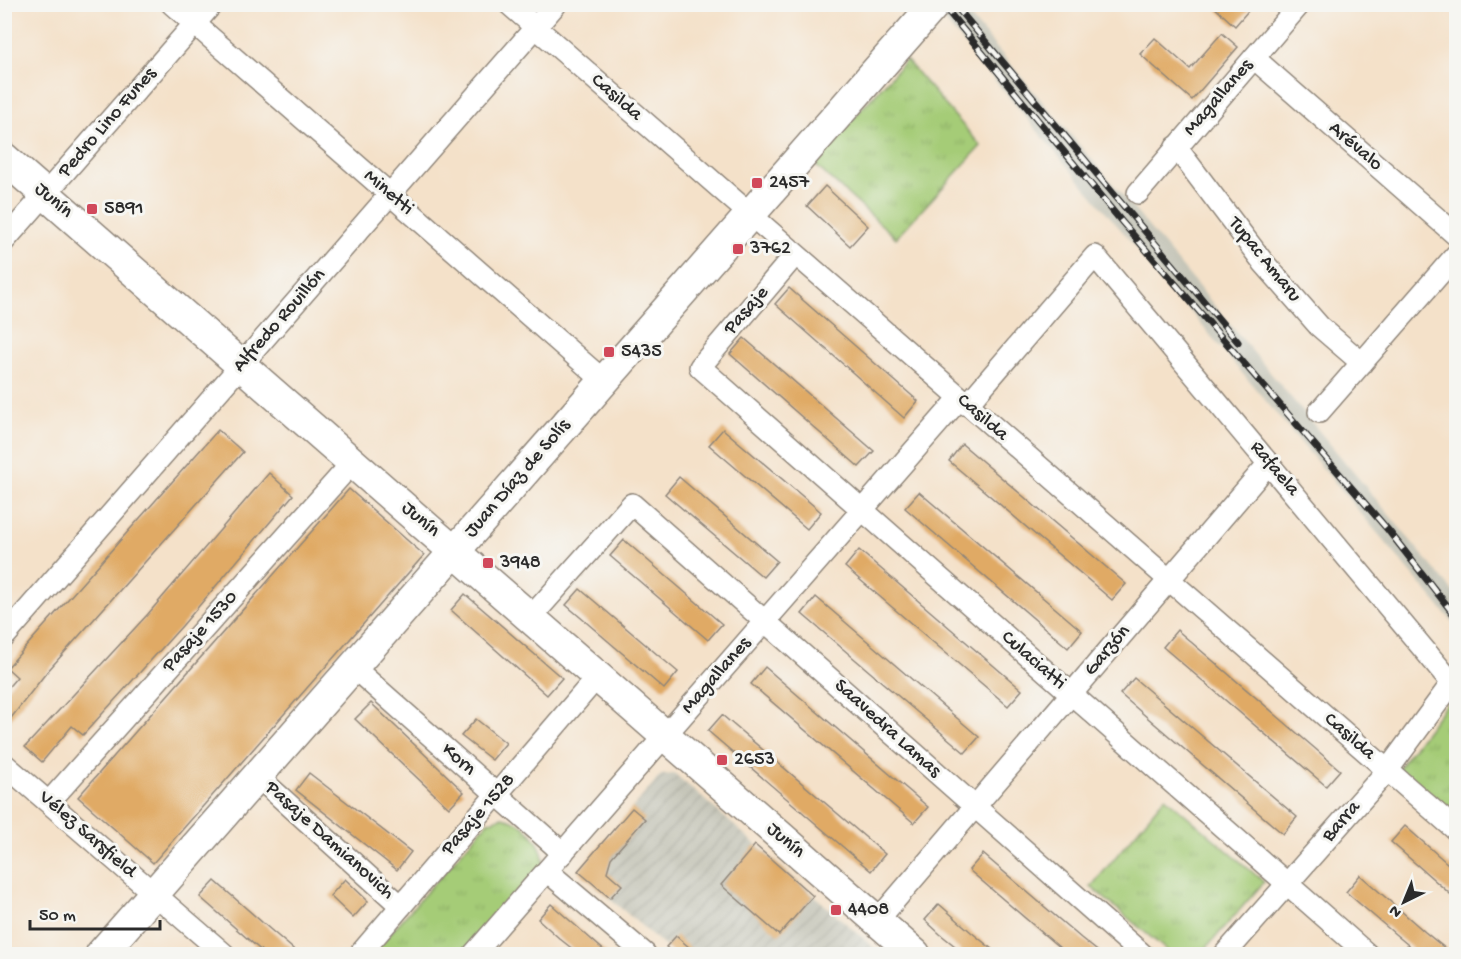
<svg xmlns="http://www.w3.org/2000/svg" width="1461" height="959" viewBox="0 0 1461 959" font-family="'Gochi Hand',sans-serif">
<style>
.industrial{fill:url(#industrial-furrows)}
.railway{fill:#c5c5b8}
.park{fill:url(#park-tufts);stroke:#687c51;stroke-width:1.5}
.building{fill:#e0aa65}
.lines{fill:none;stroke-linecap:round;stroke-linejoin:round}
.minor-casing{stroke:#90867a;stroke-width:24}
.secondary-casing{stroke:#90867a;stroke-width:33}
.minor{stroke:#fff;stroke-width:21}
.secondary{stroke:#fff;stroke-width:30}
.rail-casing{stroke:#2b2b2b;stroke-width:7}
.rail{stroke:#f6f6f2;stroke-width:4.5;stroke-dasharray:14;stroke-linecap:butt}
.poi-dot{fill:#d1495b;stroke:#f6f6f2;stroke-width:2}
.labels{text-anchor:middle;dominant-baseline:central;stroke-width:6;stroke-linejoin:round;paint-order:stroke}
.street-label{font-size:20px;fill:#2b2b2b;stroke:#f6f6f2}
.poi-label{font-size:20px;fill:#2b2b2b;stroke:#f6f6f2;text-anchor:start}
</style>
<defs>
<pattern id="industrial-furrows" width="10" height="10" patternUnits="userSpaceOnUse" patternTransform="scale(1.5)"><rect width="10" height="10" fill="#c5c5b8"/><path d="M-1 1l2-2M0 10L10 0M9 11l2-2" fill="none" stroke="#a9a99e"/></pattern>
<pattern id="park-tufts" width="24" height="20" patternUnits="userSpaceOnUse" patternTransform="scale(1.5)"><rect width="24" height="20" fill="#a5cc77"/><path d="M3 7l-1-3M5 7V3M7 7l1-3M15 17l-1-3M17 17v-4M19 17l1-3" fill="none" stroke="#8eaf67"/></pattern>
</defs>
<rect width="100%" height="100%" fill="#f6f6f2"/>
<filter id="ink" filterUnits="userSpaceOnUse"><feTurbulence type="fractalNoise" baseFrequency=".0167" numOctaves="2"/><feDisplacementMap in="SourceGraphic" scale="12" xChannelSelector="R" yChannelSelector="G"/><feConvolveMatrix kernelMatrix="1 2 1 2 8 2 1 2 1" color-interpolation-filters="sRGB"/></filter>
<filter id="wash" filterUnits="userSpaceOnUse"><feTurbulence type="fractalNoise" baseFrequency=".008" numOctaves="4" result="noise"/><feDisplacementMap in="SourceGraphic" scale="24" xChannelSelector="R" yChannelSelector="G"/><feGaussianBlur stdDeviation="1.35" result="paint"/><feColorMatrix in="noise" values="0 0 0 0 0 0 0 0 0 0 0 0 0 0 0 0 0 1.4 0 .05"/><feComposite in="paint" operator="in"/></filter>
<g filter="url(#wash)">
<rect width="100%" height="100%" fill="#f4e1c9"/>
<path class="industrial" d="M675,774L881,954H674L578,871L661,775Z"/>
<path class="railway" d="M931,5H960L1117,189L1456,595V626Z"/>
<g class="park">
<path d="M906,60L981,146L896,238L813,163Z"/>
<path d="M1456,691V821L1397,770Z"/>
<path d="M1165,797L1264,882L1201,954H1171L1091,887Z"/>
<path d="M502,817C523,820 545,843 543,865L464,954H372L488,822Z"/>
</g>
<g id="blocks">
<g class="building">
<path d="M1211,4H1254L1235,26Z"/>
<path d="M1222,33L1238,47L1192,100L1140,54L1155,38L1190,69Z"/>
<path d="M825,186L868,226L850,246L807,206Z"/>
<path d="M789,288L918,401L904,418L775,304Z"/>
<path d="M744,338L874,451L859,467L730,354Z"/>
<path d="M723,429L821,512L807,529L709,445Z"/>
<path d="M218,430L243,452L46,673L4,727V692L17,677L7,668Z"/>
<path d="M962,444L1126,584L1112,600L949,461Z"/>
<path d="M269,473L293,495L182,626L83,735L72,726L42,762L25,747L148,614Z"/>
<path d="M679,477L777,561L763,577L665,494Z"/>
<path d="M349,489L424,555L153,863L78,797Z"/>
<path d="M919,492L1082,631L1068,648L905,508Z"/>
<path d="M624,540L722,624L708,640L610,556Z"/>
<path d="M859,550L1022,690L1008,706L845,567Z"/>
<path d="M580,589L678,672L664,689L566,605Z"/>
<path d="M465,594L562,678L547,695L451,610Z"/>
<path d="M816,597L979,737L965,753L802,614Z"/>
<path d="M1177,630L1340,770L1326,786L1163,647Z"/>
<path d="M765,667L928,807L914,823L751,684Z"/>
<path d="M1134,678L1297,817L1283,834L1120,694Z"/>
<path d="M371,703L464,792L449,808L355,719Z"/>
<path d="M722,715L885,854L871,871L708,731Z"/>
<path d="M476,719L506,743L492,760L461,736Z"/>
<path d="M309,773L411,852L397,870L296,790Z"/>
<path d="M632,808L645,819L611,858L607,872L622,885L610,898L578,871Z"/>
<path d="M1405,826L1456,871V899L1391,842Z"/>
<path d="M755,845L813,896L779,935L721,885Z"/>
<path d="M983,854L1081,938L1101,954H1067L969,870Z"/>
<path d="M1360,875L1425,932L1452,954H1419L1395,934L1346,892Z"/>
<path d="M345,879L368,901L353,918L330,896Z"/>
<path d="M215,881L271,930L299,954H265L200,897Z"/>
<path d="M551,904L575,925L608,954H579L560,939L538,919Z"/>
<path d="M939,904L971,932L998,954H965L940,934L925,920Z"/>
<path d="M676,936L697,954H674L666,947Z"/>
</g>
</g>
</g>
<g filter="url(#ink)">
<use href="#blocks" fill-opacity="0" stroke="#90867a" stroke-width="1.5"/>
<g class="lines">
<g class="minor-casing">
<g id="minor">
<path d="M172,4L604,381"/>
<path d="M509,4L1456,830"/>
<path d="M1254,58L1456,235"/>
<path d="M1176,147L1263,262L1319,326L1362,363"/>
<path d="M1138,193L1300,4"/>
<path d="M4,241L212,4"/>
<path d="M795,255L700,367L1367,954"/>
<path d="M967,405L1095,256L1452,683L1387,771L1225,954"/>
<path d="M1319,412L1456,255"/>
<path d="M531,617L632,504L1142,954"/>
<path d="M4,637L556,4"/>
<path d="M353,667L563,853"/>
<path d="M4,764L224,954"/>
<path d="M257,776L401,906"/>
<path d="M49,802L353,462"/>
<path d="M547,871L645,954"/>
<path d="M877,921L1269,463"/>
<path d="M360,954L598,676"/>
<path d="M474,954L960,398"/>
</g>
</g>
<g class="secondary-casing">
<g id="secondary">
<path d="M4,158L915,954"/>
<path d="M101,954L935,4"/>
</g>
</g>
<use href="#minor" class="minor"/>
<use href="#secondary" class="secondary"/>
<g class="rail-casing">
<g id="rail">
<path d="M942,4L1122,222L1388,530L1456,617"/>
<path d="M954,4L1238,342"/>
</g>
</g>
<use href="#rail" class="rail"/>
</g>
</g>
<g class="poi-dot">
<rect x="751" y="177" width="12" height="12" rx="3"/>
<rect x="86" y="203" width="12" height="12" rx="3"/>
<rect x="732" y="243" width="12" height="12" rx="3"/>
<rect x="603" y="346" width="12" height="12" rx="3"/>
<rect x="482" y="557" width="12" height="12" rx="3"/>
<rect x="716" y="754" width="12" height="12" rx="3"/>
<rect x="830" y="904" width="12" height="12" rx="3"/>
</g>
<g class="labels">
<g class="street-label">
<text transform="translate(616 98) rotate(41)">Casilda</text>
<text transform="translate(1219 98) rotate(-49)">Magallanes</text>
<text transform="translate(108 123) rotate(-49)">Pedro Lino Funes</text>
<text transform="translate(1355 147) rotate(41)">Arévalo</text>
<text transform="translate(388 193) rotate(41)">Minetti</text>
<text transform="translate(53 201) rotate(41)">Junín</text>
<text transform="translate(1264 260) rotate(51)">Tupac Amaru</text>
<text transform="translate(747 311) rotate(-49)">Pasaje</text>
<text transform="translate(280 321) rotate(-49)">Alfredo Rouillón</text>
<text transform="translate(982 418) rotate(41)">Casilda</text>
<text transform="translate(1274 469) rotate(50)">Rafaela</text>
<text transform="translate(518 479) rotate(-49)">Juan Díaz de Solís</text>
<text transform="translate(420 520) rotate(41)">Junín</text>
<text transform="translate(201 632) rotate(-48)">Pasaje 1530</text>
<text transform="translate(1108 651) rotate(-50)">Garzón</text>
<text transform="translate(1033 661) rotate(41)">Culaciatti</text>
<text transform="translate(717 676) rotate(-49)">Magallanes</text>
<text transform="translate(887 729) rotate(42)">Saavedra Lamas</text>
<text transform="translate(1349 737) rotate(41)">Casilda</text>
<text transform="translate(458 760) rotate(42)">Korn</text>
<text transform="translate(479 815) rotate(-49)">Pasaje 1528</text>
<text transform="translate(1342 822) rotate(-49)">Barra</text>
<text transform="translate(87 835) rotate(41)">Vélez Sarsfield</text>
<text transform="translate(329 841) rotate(42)">Pasaje Damianovich</text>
<text transform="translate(785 841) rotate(41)">Junín</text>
</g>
<g class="poi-label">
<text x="769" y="183">2457</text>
<text x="104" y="209">5891</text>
<text x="750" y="249">3762</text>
<text x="621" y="352">5435</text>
<text x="500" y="563">3948</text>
<text x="734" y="760">2653</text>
<text x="848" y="910">4408</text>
</g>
</g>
<rect width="1461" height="959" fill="none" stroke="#f6f6f2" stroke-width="24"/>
<g transform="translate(1404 902) rotate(223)" stroke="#f6f6f2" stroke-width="4.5" paint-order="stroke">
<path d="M0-4.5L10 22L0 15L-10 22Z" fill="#2b2b2b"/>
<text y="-9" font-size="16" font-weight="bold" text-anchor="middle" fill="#2b2b2b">N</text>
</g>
<path d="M30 920v9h130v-9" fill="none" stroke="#2b2b2b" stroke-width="3"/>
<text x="39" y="920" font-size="18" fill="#2b2b2b" stroke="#f6f6f2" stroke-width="4.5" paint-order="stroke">50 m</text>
</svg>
